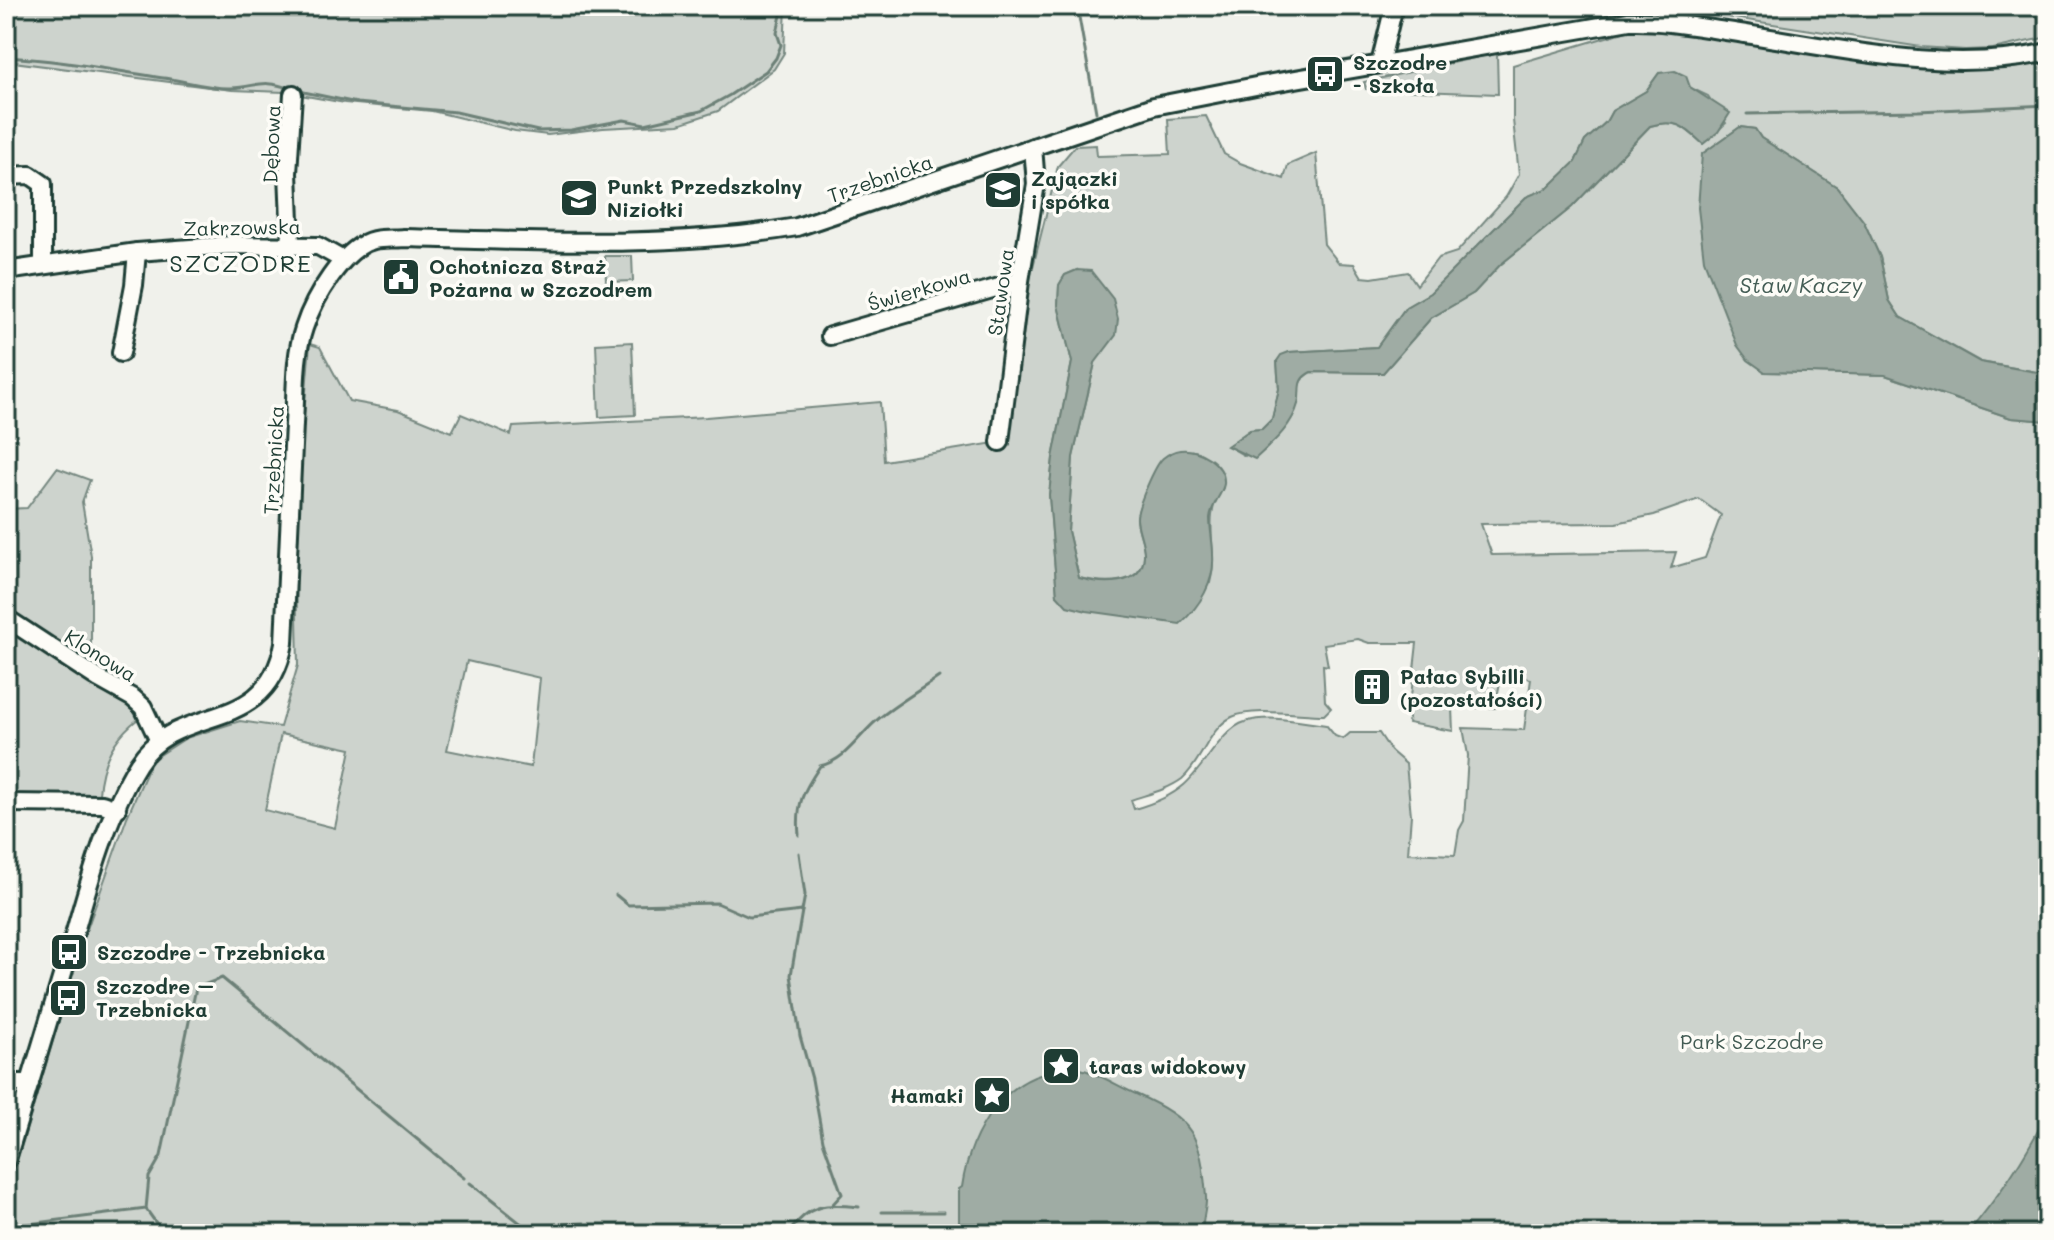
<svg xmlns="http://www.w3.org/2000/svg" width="2054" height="1240" viewBox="0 0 2054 1240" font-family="Mali,sans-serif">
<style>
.green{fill:#cdd3cd;stroke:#768880;stroke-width:2;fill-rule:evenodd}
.water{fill:#9faca4;stroke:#6c8077;stroke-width:2}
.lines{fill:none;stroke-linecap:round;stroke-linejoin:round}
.stream{stroke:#6c8077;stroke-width:3}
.minor-casing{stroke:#1f3d34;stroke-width:22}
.minor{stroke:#fdfcf7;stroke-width:16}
.labels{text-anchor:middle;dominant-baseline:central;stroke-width:7;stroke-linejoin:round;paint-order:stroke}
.poi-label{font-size:20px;font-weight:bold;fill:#1f3d34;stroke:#fdfcf7;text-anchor:start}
.street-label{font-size:20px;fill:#1f3d34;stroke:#fdfcf7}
.park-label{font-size:20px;fill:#425b53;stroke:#fdfcf7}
.water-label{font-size:22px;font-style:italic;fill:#455e56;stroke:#fdfcf7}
.quarter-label{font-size:24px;letter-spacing:2px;fill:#1f3d34;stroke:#fdfcf7}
</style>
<rect width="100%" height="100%" fill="#f0f1eb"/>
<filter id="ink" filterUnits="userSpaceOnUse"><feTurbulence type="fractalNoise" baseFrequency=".0125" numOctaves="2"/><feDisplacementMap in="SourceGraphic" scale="16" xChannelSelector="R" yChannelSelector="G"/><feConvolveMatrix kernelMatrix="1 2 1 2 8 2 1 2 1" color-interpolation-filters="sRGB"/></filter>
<g filter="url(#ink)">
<g class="green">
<path d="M6,6H786L784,53L774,69L718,111L679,124L603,128L548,135L515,131L432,111L345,103L284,92L232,90L6,61Z"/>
<path d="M1656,6H2048V37L1993,49L1965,50L1921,47Z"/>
<path d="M1640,27L1950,70L2009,69L2048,59V374L1981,362L1900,317L1889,300L1880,257L1864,222L1837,187L1761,138L1755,129L1740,127L1702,154V172L1764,372L1885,375L2011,418L2048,421V1234H6V1198L82,943L127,817L152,760L186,738L240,721L280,727L298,665L295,520L310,344L320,347L349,401L398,410L452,432L461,414L511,435L513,427L706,417L880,402L884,461L1007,441L1029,283L1058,166L1075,146L1096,145L1097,156L1170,154L1168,119L1206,116L1224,154L1240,163L1284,179L1288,165L1316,153L1324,244L1339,263L1354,264L1362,277L1372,278L1408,272L1417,285L1438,258L1457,252L1506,197L1519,174L1513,120V65ZM1659,73L1708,96L1726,123L1703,144C1685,127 1676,118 1650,126L1572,207L1500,265L1474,293L1431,318L1383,373L1311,372C1297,380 1298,389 1298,404L1245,456L1228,446L1250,430L1262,429L1272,419L1279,389L1277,361L1289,352L1377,347L1406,307L1430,293L1526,197L1548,188L1575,162L1585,141L1606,122L1612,111L1646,91ZM1077,270L1095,363L1073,457L1068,531L1079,578C1101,583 1143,588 1144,555C1145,543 1137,531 1137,519C1137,509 1143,499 1147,490C1160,463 1164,445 1199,452L1223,488C1200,519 1220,549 1210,583L1057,595L1049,495L1053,458L1072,362L1058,305L1059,285L1065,275ZM1699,499L1721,515L1705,558L1671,568L1676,552L1492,555L1481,524L1616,523L1654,515ZM1358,639L1369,643H1417L1408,723L1453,731L1452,708H1495L1502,672L1531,679L1524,730L1463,728L1468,755L1464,821L1459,830L1455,855L1408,853L1411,815L1406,764L1391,751L1379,733H1350L1343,739L1335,736L1326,725C1300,722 1270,714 1245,722C1223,728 1203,769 1184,785C1170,797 1152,804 1134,809L1131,800C1148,794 1167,790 1182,779C1202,762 1208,729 1232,717C1253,707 1300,715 1324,715L1331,708L1325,701L1323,665L1328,666L1324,644ZM467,661L540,678L531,767L447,750ZM281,734L351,749L335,828L265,810Z"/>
<path d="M1497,53L1498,94L1366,89L1364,82Z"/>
<path d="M632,256L633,281L606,282L605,256Z"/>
<path d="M632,342L635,415L599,417L596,344Z"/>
<path d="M57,468L90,480L82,502L91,556V680L128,701L140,713L138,719C113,738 101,763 99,794L6,795V509L27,508Z"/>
</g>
<g class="water">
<path d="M1675,71L1686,76L1690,87L1730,113L1718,132L1703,144C1685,127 1676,118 1650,126L1572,207L1500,265L1474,293L1431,318L1383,373L1311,372C1294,381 1302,389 1298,404C1292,427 1271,444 1255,459L1227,446L1250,430L1262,429L1272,419L1279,389L1277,361L1281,355L1289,352L1377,347L1406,307L1430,293L1526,197L1548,188L1575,162L1585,141L1606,122L1612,111L1646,91L1659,73Z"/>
<path d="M1740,127L1755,129L1761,138L1837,187L1864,222L1880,257L1889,300L1900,317L1980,362L2048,374V421L2011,418L1885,375L1765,372L1748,360L1737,345L1704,260L1698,208L1702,154Z"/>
<path d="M1077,270L1091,271L1113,299L1118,319L1116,335L1095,363L1073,457L1068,531L1079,578C1100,584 1143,588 1144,556C1145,544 1138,532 1137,519C1136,509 1155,465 1163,458C1168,454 1174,451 1180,450C1198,447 1226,464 1224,484C1222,495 1211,505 1210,518C1210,530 1213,543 1213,555C1215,582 1200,606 1180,624L1087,611L1067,606L1057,595L1049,495L1053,458L1072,362L1058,305L1059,285L1065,275Z"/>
<path d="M1068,1067C1091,1068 1115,1085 1136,1094C1194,1120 1201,1135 1206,1197C1207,1209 1201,1221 1203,1234H959V1189L962,1187C970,1132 1004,1073 1066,1070Z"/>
<path d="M2048,1111V1211L2033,1234H1967C2000,1195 2026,1157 2048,1111Z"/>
</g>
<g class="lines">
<g class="stream">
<path d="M1077,6L1096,112"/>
<path d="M6,57C62,60 115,71 170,79C189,82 211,89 231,88C258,87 261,78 291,89"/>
<path d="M299,91L357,103L456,112L538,131L571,130L624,120L645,124L701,111L730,95L766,71L776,58L781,45L777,33L783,6"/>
<path d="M1747,114L1918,111L2048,105"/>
<path d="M799,835C796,804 803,791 820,766C849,759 859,733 882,716C900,702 920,690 939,677"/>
<path d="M799,853L805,895L802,911"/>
<path d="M616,895L628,905L717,903L749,917L802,911L791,975L800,1036L812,1079L823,1141L842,1194L832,1205"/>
<path d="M470,1183L524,1226L584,1223"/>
<path d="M882,1212H944"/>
<path d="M13,1226L146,1209"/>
<path d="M164,1234L146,1209L149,1177L161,1156L196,988L222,978L464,1178"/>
<path d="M788,1234C809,1203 825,1204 859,1207"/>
</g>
<g class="minor-casing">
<g id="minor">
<path d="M1380,64L1394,6"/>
<path d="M6,176L30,175L43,184V265"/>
<path d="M291,244L288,173L293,94"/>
<path d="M6,271L137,252L231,245L318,246L343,260"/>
<path d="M830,336L1020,281"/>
<path d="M121,353L134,285L137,252"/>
<path d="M1000,442L1020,281L1036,184L1033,147"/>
<path d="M6,618L99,679L133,698L143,707L159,741"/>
<path d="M6,803L102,804L117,809"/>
<path d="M6,1083H30"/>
<path d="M6,1162C27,1090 49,1018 71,946C87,889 107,814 138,764C178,700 267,738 284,643C288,570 290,497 294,424C296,393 294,357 304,328C313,300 343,247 374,240C384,238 395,239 404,238C534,241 668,249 797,227L1154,106L1261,85L1629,21C1661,20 1693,26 1726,31C1830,46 1944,76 2048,52"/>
</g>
</g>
<use href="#minor" class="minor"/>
</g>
</g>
<defs>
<g id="bus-square" transform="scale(2)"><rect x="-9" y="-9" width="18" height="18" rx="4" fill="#1f3d34" stroke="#fdfcf7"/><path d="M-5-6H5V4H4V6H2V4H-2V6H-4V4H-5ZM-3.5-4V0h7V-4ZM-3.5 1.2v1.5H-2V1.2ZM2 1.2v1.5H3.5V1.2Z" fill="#fff"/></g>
<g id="school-square" transform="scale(2)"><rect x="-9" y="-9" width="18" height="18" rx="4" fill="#1f3d34" stroke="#fdfcf7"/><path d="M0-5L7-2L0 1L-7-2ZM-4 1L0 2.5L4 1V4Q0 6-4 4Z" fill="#fff"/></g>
<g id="civic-square" transform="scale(2)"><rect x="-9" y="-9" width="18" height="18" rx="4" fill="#1f3d34" stroke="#fdfcf7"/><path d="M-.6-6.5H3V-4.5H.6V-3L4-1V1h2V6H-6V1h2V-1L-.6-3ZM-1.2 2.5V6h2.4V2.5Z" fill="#fff"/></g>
<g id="building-square" transform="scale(2)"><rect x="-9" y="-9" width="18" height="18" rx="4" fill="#1f3d34" stroke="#fdfcf7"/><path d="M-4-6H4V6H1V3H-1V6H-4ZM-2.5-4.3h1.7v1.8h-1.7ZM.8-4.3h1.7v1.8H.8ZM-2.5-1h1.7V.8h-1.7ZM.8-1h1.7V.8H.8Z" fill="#fff"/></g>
<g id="sight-square" transform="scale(2)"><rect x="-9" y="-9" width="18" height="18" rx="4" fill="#1f3d34" stroke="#fdfcf7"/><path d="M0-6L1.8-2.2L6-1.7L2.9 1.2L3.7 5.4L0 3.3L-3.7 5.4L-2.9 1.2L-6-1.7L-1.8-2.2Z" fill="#fff"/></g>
</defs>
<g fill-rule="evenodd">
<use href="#bus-square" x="1325" y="74"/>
<use href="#school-square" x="1003" y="190"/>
<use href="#school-square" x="579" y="198"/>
<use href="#civic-square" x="401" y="277"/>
<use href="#building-square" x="1372" y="687"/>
<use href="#bus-square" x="69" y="952"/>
<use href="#bus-square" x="68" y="998"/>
<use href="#sight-square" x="1061" y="1066"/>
<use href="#sight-square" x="992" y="1095"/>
</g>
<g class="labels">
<g class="poi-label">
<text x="1353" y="62">Szczodre<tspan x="1353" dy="23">- Szkoła</tspan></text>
<text x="1031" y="178">Zajączki<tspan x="1031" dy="23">i spółka</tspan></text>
<text x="607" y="186">Punkt Przedszkolny<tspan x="607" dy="23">Niziołki</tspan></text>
<text x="429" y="266">Ochotnicza Straż<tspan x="429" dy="23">Pożarna w Szczodrem</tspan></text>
<text x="1400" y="676">Pałac Sybilli<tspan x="1400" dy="23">(pozostałości)</tspan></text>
<text x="97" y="952">Szczodre - Trzebnicka</text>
<text x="96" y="986">Szczodre –<tspan x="96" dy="23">Trzebnicka</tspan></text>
<text x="1089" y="1066">taras widokowy</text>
<text x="964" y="1095" text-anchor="end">Hamaki</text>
</g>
<g class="street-label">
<text transform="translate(271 144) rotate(-88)">Dębowa</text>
<text transform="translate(880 178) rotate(-19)">Trzebnicka</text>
<text transform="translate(242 227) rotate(-1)">Zakrzowska</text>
<text transform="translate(919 289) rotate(-16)">Świerkowa</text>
<text transform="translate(1000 292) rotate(-82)">Stawowa</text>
<text transform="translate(273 460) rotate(-87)">Trzebnicka</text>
<text transform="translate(101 655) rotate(32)">Klonowa</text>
</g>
<g class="park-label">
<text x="1752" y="1041">Park Szczodre</text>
</g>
<g class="water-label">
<text x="1801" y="284">Staw Kaczy</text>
</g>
<g class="quarter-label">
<text x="241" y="262">SZCZODRE</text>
</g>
</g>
<rect width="2054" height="1240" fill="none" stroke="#fdfcf7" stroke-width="32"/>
<rect x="16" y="16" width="2022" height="1208" fill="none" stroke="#1f3d34" stroke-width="3" filter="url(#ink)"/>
</svg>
